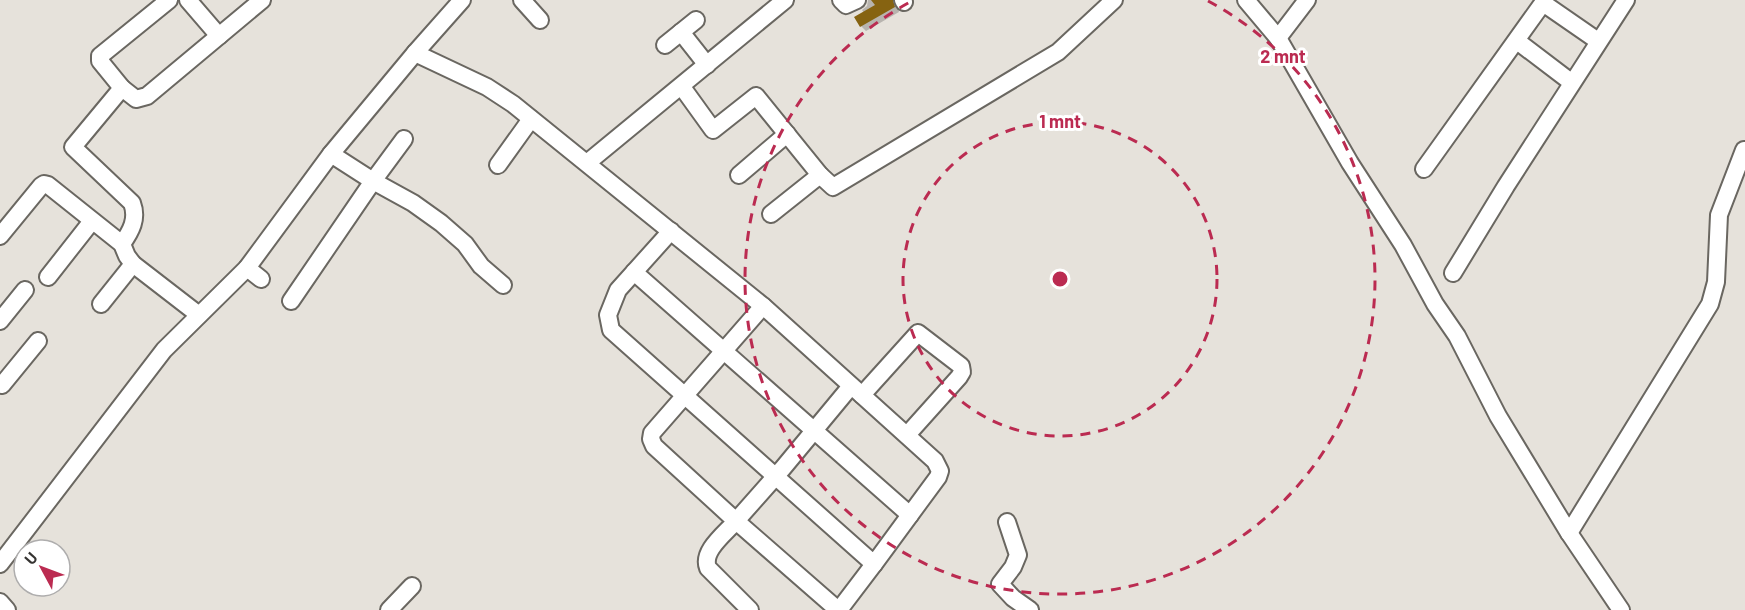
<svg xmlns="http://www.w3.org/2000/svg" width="1745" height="610" viewBox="0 0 1745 610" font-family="Barlow,sans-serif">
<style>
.shadow{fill:#0003}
.building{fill:#866311}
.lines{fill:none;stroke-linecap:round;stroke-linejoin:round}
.minor-casing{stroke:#6a6761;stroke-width:20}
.minor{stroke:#fff;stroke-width:16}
.ring{fill:none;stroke:#bb2b51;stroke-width:3;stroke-dasharray:10 8}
.centre{fill:#bb2b51;stroke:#fff;stroke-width:3}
.ring-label{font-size:18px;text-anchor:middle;font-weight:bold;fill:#bb2b51;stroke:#fff;stroke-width:6;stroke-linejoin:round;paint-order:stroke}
</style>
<rect width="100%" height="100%" fill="#e6e2db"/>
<path class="shadow" d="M868,0H900L897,5L899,12L866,31L861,26L864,13L862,10L867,6Z"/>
<path class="building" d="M871,0H893L895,7L860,27L854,17L875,5Z"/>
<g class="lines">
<g class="minor-casing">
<g id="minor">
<path d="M188,0L219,36"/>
<path d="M522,0L540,20"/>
<path d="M841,0L846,5L857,0"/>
<path d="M903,0L904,2"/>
<path d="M1246,0L1278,38L1350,163L1403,245L1435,304L1457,336L1498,416L1569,533L1621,610"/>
<path d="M1543,3L1598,41"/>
<path d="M681,32L707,65"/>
<path d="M1278,38L1307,0"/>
<path d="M1517,41L1571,82"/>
<path d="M665,45L696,20"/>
<path d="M415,53L487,87L513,104L763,306L935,461L940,471L938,477L910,515L634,272"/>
<path d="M682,87L713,130L756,96L820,175L833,187L1058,52L1114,0"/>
<path d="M122,88L136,99L147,96L262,0"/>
<path d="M331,154L373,181L413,203L441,223L465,244L481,266L503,285"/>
<path d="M587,163L785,0"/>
<path d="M498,165L531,119"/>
<path d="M1424,169L1545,0"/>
<path d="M739,175L787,134"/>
<path d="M771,214L820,175"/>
<path d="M671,231L618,290L608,315L611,330L874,564L910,515"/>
<path d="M0,236L41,186L44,184L48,185L122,244L127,256L133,264L199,315"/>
<path d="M122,244C131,231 138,219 132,203L73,147L122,88L100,61V56L169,0"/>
<path d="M247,268L261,279"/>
<path d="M1453,273L1506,186L1626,0"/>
<path d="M48,277L92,221"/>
<path d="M291,301L373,181L404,139"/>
<path d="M101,304L133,264"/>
<path d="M763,306L652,433L651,439L654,446L736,521L783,468L851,386"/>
<path d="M0,321L25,290"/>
<path d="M2,385L38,341"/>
<path d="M862,395L918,333L961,366L962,372L959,377L907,435"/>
<path d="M1007,522L1018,555L1013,567L1000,584L1013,598L1030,610"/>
<path d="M1569,533L1710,304L1716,282L1719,215L1744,150"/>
<path d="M0,564L164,350L247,268L331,154L415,53L462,0"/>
<path d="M0,602L7,610"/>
<path d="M389,610L412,586"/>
<path d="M750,610L708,568C701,551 726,533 736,521L838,610"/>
<path d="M839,610L874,564"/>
</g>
</g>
<use href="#minor" class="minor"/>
</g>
<g class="ring">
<circle cx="1060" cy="279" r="157"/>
<path d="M1208 1A315 315 0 1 1 912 1"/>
</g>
<circle cx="1060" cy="279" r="9" class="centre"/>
<g class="ring-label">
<text x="1283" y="63">2 mnt</text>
<text x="1060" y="128">1 mnt</text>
</g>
<g transform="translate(42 568) rotate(311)"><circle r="28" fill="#ffffff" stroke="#aeadad" stroke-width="1.5"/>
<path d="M0-4.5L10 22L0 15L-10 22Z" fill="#bb2b51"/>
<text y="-9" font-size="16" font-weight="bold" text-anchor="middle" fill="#353331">U</text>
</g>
</svg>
